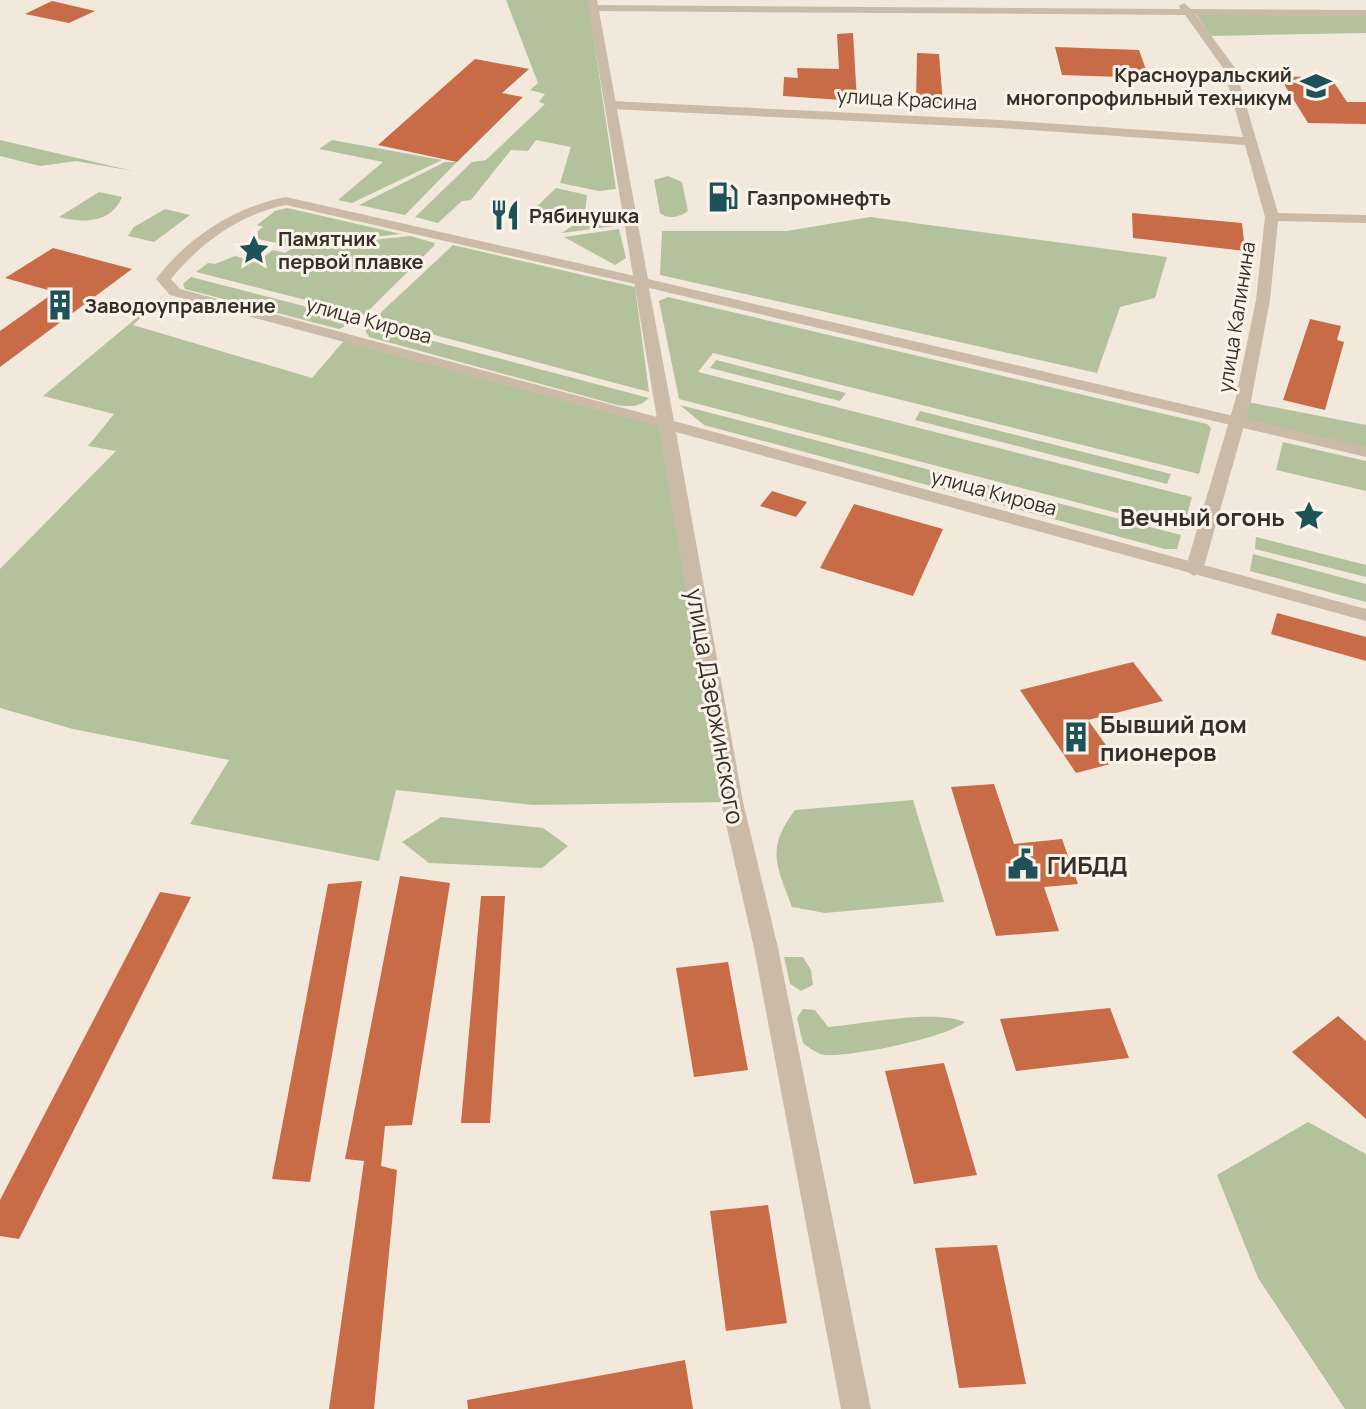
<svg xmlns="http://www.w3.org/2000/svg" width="1366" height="1409" viewBox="0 0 1366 1409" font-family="Manrope,sans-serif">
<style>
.green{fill:#b3c29c}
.building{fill:#c76c46}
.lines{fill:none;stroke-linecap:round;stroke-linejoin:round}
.minor{fill:#cbbaa8;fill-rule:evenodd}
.tertiary{fill:#cbbaa8;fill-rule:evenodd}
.labels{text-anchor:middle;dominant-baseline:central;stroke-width:6;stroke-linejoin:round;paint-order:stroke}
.far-poi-label{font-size:20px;font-weight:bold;fill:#372e28;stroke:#faf3e9;text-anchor:start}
.far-street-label{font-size:20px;fill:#372e28;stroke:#faf3e9}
.poi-label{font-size:24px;font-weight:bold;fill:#372e28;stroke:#faf3e9;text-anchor:start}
.street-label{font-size:24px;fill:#372e28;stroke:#faf3e9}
</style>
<rect width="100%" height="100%" fill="#f2e9dc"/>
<g class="green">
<path d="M506,0H588L616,189L599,191L560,183L571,147L536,140L528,151L511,150L471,200L462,201L438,223L415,217L472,162L486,160L545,104L539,102L545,94L530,90L538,83Z"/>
<path d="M1196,14L1366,15V33L1211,36Z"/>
<path d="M0,140L133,171L76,161L40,166L0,156Z"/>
<path d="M332,140L442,160L352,203L338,200L383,162L319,149Z"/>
<path d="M445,162H457L405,215L359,205Z"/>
<path d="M668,176L682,182L688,211C680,217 668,220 660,213L654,180Z"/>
<path d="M556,188L587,195L585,212L568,221L531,212Z"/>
<path d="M99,192L122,197C111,224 82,223 59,217Z"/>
<path d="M287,208L292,209L401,234L291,246L258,239V231L263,227L257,225L275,211Z"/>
<path d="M165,209L190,215L154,242L128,236L134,227Z"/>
<path d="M619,213L622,225L562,233L588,215Z"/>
<path d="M870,217L1167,257L1155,298L1120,307L1097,373L660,275L662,231H787Z"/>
<path d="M619,229L626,258L615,265L564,237Z"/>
<path d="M410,236L435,243L434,246L364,315L196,272L208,263L215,264L235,256L257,262L273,250L285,253L291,249Z"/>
<path d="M453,245L635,287L649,392L374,319Z"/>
<path d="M191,277L358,320L339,329L185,289L183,284Z"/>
<path d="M165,294L133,325L312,378L348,336L666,424L732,802L532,805L396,790L379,861L190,824L229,760L73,729L0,708V569L116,451L88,446L114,414L43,396Z"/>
<path d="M668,297L1207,424L1211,428L1199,474L713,353L698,372L1192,497L1183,530L679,399L659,301Z"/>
<path d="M369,324L649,398C640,407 630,407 617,405L369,337L365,330Z"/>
<path d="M716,360L846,393L840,401L710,368Z"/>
<path d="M1243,401L1366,425V452L1237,423Z"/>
<path d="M680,405L1181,535L1177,549H1165L704,425Z"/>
<path d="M920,411L1171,474L1167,484L915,420Z"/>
<path d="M1283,442L1366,461V491L1276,470Z"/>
<path d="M1256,537L1366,565V577L1255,549Z"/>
<path d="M1253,554L1366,584V602L1250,571Z"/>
<path d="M913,800L944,902L825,913L792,907C776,864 766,849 795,810Z"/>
<path d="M441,817L543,828L568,846L542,868L429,863L402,842Z"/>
<path d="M784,957H803L811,970L813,985L801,991L790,984Z"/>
<path d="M803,1009L815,1010L828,1027C864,1024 933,1009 965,1022C946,1038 851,1057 825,1055C818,1054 809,1048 803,1043L797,1018Z"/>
<path d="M1308,1122L1366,1154V1409H1345L1258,1278L1217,1175Z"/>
</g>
<g class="building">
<path d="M52,1L95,11L69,23L25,14Z"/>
<path d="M853,33L857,101L783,96L784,77L798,78L797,68L839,69L837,34Z"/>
<path d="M1055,47L1139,50L1149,78L1062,75Z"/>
<path d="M917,53L939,54L943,104L916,103Z"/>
<path d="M475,59L529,69L502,93L523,97L457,162L378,145Z"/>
<path d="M1279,76L1331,78L1347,102H1366V124L1308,123Z"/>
<path d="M1132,213L1242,223L1245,251L1133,238Z"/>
<path d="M53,248L132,269L0,367V331L55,292L5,278Z"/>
<path d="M1310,319L1341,326L1337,340L1344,342L1325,410L1283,400Z"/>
<path d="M772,491L807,502L796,517L760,506Z"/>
<path d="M854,504L943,529L913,596L820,568Z"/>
<path d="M1277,613L1366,637V661L1271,634Z"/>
<path d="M1133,662L1163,701L1088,720L1118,762L1076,773L1020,690Z"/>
<path d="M994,784L1014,844L1062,839L1078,884L1044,887L1059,931L996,936L951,787Z"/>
<path d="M400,876L450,883L412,1125L385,1126L381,1166L397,1170L374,1409H329L364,1161L345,1159Z"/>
<path d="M362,881L310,1182L272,1179L328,884Z"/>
<path d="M160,892L191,897L19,1239L0,1236V1200Z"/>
<path d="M481,896H505L490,1123H461Z"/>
<path d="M728,962L748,1070L694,1077L676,968Z"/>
<path d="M1110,1008L1129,1058L1016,1071L1000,1019Z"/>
<path d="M1338,1016L1366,1041V1119L1292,1052Z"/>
<path d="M944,1063L977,1175L914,1184L885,1071Z"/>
<path d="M768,1205L787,1323L726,1331L710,1211Z"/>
<path d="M997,1245L1026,1384L959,1388L935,1248Z"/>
<path d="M685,1360L693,1409H468L467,1400Z"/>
</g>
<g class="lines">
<g class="minor">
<path d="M1184,3L1191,9L1366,10V16L1196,15L1235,68L1278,213L1366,215V223L1278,221L1270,300L1251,401L1203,570L1194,576L1185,570L1235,401L1256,300L1265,217L1245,145L1000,128L611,109L605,105L611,101L1000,120L1243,137L1223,68L1185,15L593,11L588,8L593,5L1180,9L1179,6Z"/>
<path d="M286,197L644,278L651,282L644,286L286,205C240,214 200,243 171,279L180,289L672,421L674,424L666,429L660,427L170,295L156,279C188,237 234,207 286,197Z"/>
</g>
<path class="tertiary" d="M587,0H597L648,279L1366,447V457L649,288L674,421L1366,609V621L676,432L743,802L778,948L871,1409H841L754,948L721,802Z"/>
</g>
<defs>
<g id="university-bare" transform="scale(2.4)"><path d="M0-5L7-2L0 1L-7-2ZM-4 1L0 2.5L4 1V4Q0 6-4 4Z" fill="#1d5259" stroke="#faf3e9" stroke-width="2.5" paint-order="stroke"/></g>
<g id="fuel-bare" transform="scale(2.4)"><path d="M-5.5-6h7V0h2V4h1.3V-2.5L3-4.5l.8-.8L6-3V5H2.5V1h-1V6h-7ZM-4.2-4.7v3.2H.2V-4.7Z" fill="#1d5259" stroke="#faf3e9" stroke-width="2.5" paint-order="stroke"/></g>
<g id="restaurant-bare" transform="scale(2.4)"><path d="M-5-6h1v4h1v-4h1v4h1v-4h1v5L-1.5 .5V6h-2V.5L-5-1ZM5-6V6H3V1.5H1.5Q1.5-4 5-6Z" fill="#1d5259" stroke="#faf3e9" stroke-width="2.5" paint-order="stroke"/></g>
<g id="sight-bare" transform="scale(2.4)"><path d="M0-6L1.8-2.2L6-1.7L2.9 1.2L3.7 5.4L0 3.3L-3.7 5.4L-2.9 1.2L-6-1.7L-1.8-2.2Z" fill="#1d5259" stroke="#faf3e9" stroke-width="2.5" paint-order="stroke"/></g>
<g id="building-bare" transform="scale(2.4)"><path d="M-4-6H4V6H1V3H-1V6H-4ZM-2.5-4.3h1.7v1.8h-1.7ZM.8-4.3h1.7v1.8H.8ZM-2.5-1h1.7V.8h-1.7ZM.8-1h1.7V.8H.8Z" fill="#1d5259" stroke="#faf3e9" stroke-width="2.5" paint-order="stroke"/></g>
<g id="civic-bare" transform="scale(2.4)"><path d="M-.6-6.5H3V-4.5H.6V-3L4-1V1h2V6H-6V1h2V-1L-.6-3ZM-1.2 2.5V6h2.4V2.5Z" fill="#1d5259" stroke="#faf3e9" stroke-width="2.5" paint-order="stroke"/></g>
</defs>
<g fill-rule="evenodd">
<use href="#university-bare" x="1316" y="86"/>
<use href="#fuel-bare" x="723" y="197"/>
<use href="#restaurant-bare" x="505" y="215"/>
<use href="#sight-bare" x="254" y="250"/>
<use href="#building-bare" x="60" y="305"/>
<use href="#sight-bare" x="1309" y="516"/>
<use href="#building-bare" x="1076" y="737"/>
<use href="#civic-bare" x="1023" y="864"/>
</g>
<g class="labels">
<g class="far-poi-label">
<text x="1292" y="74" text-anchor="end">Красноуральский<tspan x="1292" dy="23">многопрофильный техникум</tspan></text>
<text x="747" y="197">Газпромнефть</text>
<text x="529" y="215">Рябинушка</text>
<text x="278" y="238">Памятник<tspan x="278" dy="23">первой плавке</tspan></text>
<text x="84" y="305">Заводоуправление</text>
</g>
<g class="far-street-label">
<text transform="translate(907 99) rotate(3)">улица Красина</text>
<text transform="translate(1236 317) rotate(-81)">улица Калинина</text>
<text transform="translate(369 320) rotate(15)">улица Кирова</text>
<text transform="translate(994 492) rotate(15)">улица Кирова</text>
</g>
<g class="poi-label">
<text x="1285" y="516" text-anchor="end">Вечный огонь</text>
<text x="1100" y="723">Бывший дом<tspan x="1100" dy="28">пионеров</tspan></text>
<text x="1047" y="864">ГИБДД</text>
</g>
<g class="street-label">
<text transform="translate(716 706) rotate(80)">улица Дзержинского</text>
</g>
</g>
</svg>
